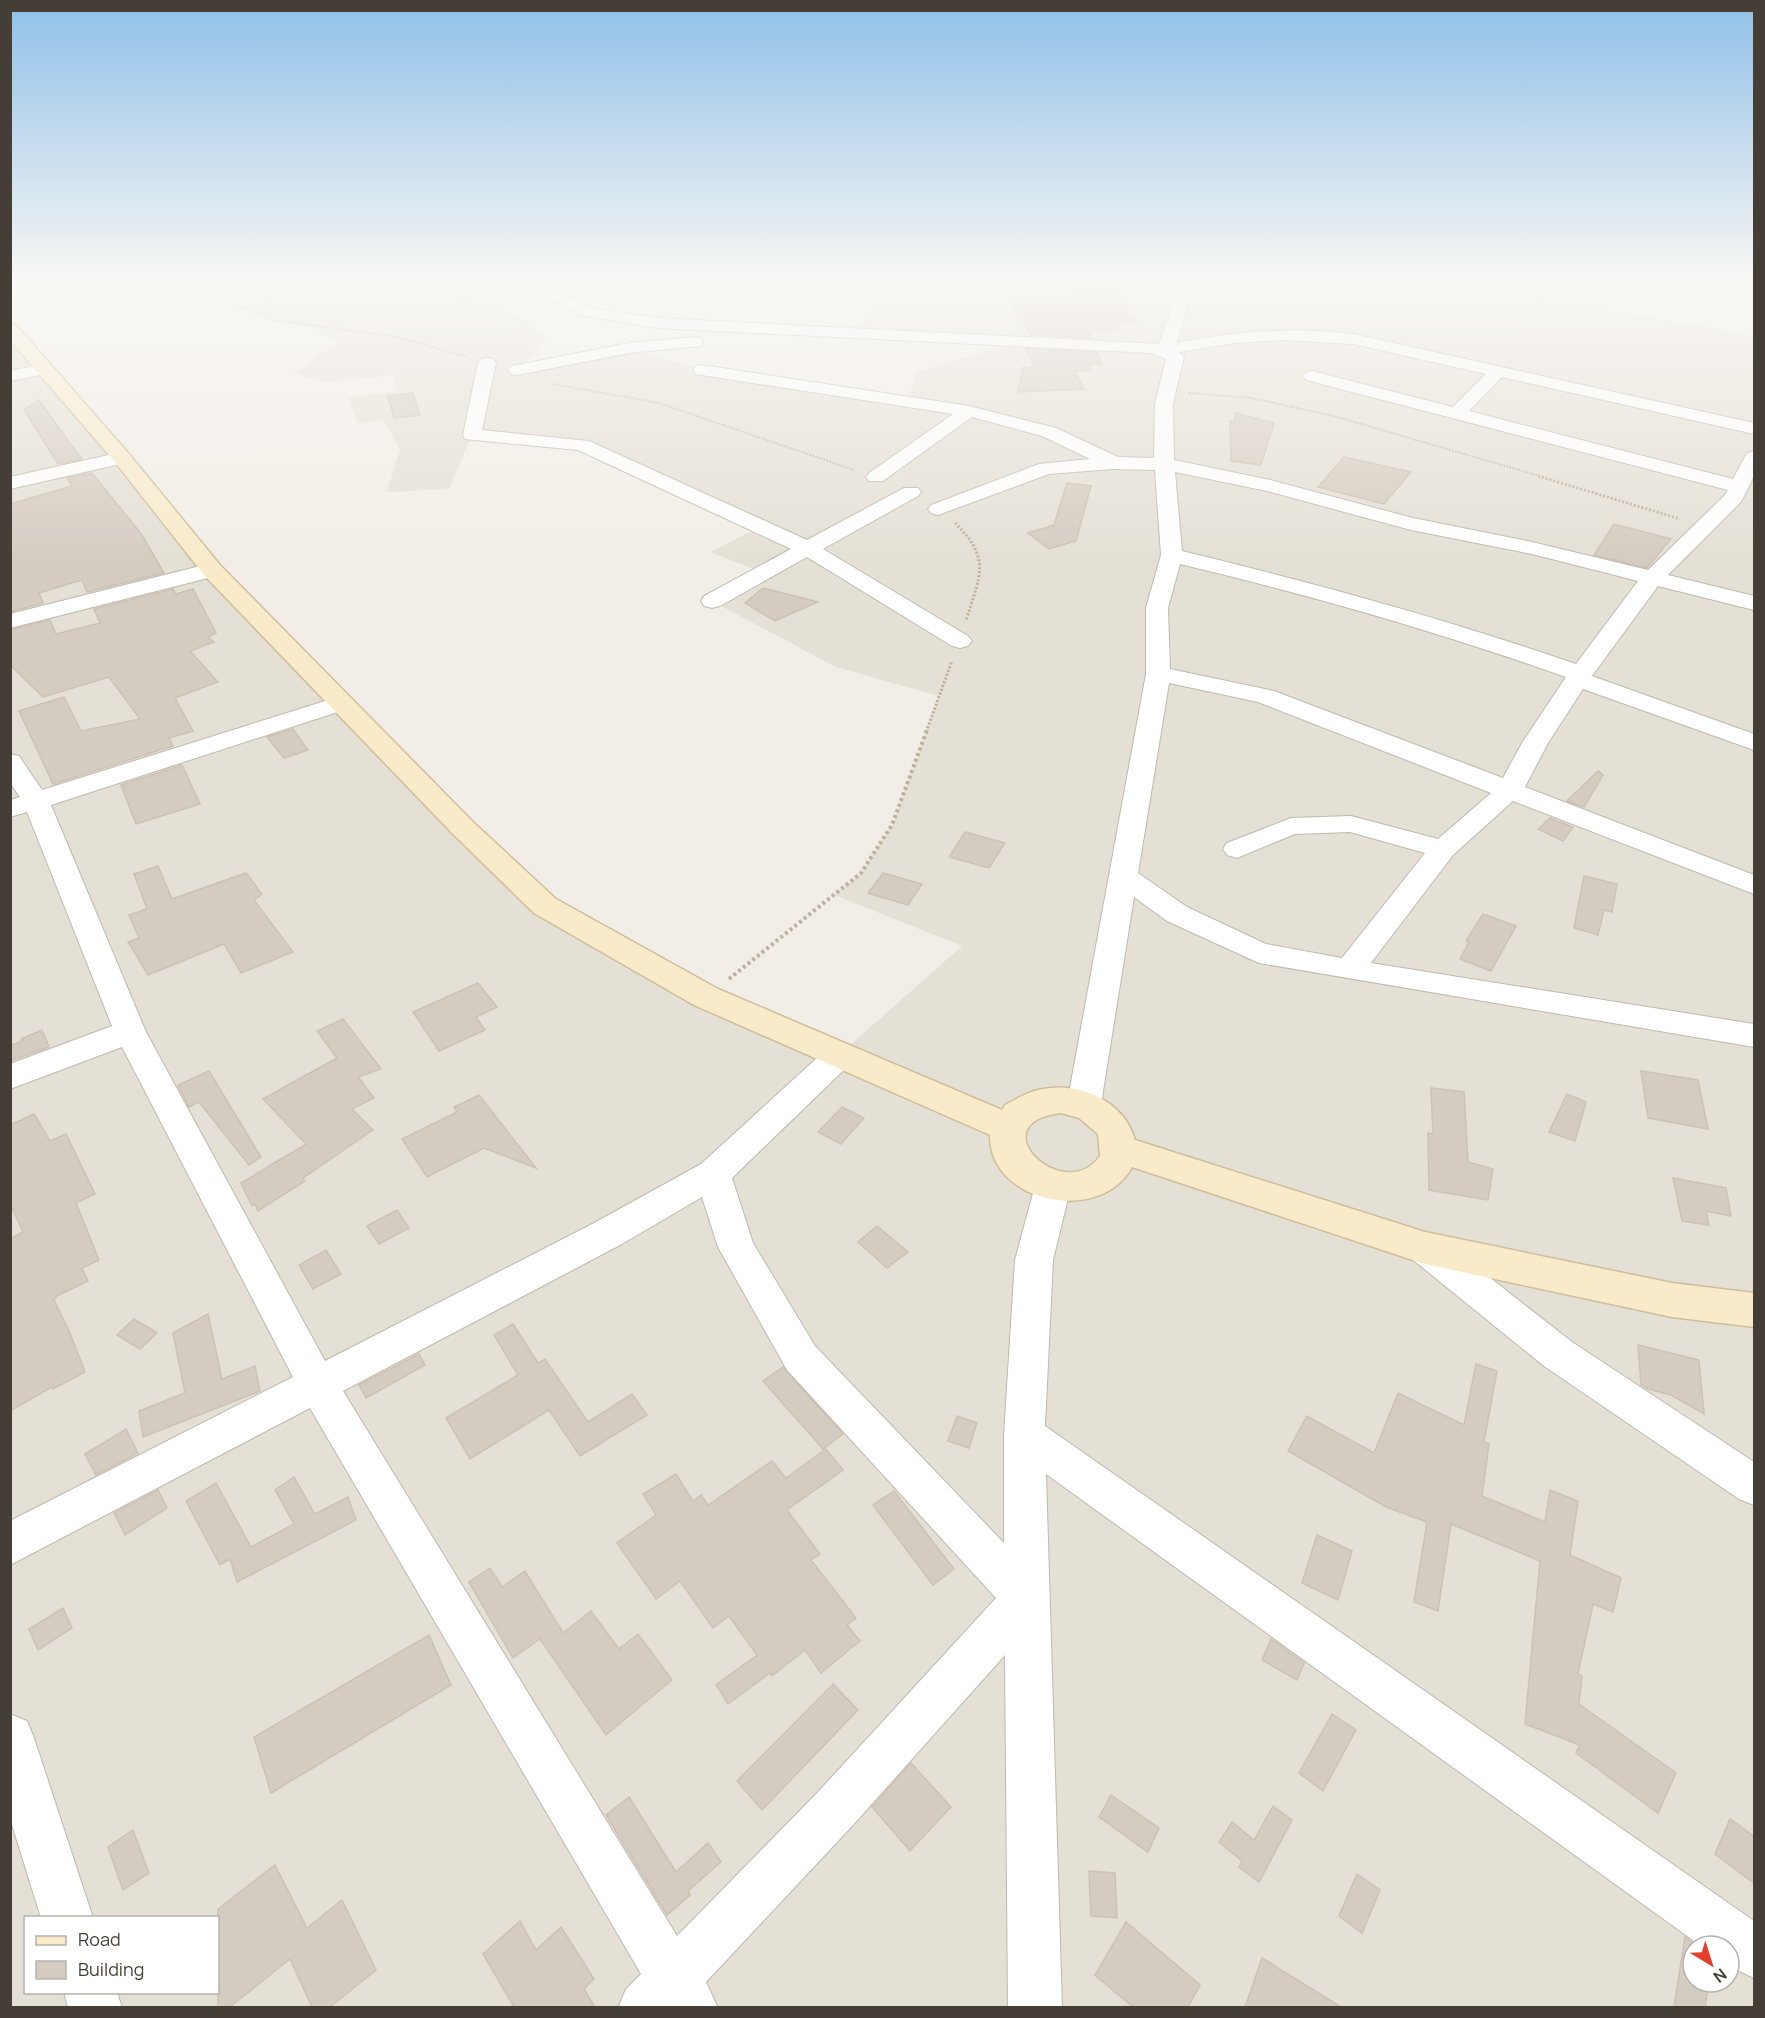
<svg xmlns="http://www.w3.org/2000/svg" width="1765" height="2018" viewBox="0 0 1765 2018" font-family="Manrope,sans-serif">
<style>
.residential{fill:#e5e0d6;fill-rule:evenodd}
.building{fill:#d5ccc1;stroke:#ccc1b2;stroke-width:1.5}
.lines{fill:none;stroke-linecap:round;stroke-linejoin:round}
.street-casing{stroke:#bfb8ae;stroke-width:2}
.secondary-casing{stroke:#cdbe9b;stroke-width:3}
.path-far2{stroke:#bdb09e;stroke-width:2;stroke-dasharray:1.5 1.5;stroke-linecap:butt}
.path-far1{stroke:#bdb09e;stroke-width:3;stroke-dasharray:2 2;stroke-linecap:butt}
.path{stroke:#bdb09e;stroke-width:4;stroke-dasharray:3 3;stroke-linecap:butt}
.street{fill:#fff;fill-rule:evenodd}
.secondary{fill:#f9ebca;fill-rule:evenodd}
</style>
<rect width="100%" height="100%" fill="#f2eee7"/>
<path class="residential" d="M324,278H425L404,307L492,293L508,310L541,333L546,339L518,369L629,348L702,370L906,401L919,371L1025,340L854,333L892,278H1433L1754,336V2007H11L10,329L212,570L545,906L840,1054L962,946L834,895L861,873L892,825L939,696L836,667L712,601L762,572L710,552L759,527L582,445L472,435L449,489L387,492L400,449L383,420L358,423L348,398L395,391L393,375L327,382L293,374L337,342L311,327L272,320L242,307ZM26,1918H218V1992H26ZM1693,1946H1729V1982H1693Z"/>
<g class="building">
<path d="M1111,284L1138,323L1114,324L1118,330L1090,331L1092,338L1031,335L1008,299L1081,294L1075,286Z"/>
<path d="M1026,349L1097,352L1101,364H1089L1091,370L1074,371L1084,389L1018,392L1023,367H1034Z"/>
<path d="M413,393L420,415L394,418L388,396Z"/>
<path d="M39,400L74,449L82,459L58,464L24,410Z"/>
<path d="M1235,413L1274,423L1261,465L1231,461L1230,421L1235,422Z"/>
<path d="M1344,457L1411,472L1384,504L1318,487Z"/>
<path d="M92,473L142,535L164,573L87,592L82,580L39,593L43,603L10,612V504L72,486L67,478Z"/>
<path d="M1067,483L1091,486L1076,541L1049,549L1028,533L1054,525Z"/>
<path d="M1614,524L1671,539L1647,568L1594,555Z"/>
<path d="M763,588L818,602L775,621L745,603Z"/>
<path d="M173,589L176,594L193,589L216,633L208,637L214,642L190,651L218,682L175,698L193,731L169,738L173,746L53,784L19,711L64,697L81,731L140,719L109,677L43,697L10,665V630L50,620L56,634L100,623L94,609Z"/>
<path d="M293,729L308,750L284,758L267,737Z"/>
<path d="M182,765L200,804L136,824L121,785Z"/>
<path d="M1598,771L1603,775L1584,807L1567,801Z"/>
<path d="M1550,818L1573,827L1563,841L1538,829Z"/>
<path d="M965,832L1005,843L989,868L949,857Z"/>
<path d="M158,866L172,899L246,873L262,894L254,900L293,952L241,973L224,944L148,975L128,942L139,938L129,915L147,909L134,874Z"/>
<path d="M883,873L922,884L908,905L868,893Z"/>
<path d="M1584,876L1617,884L1612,912L1604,910L1598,935L1574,928Z"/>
<path d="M1483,914L1516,926L1491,971L1460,959L1469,942L1466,941Z"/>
<path d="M478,983L497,1007L476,1017L485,1030L439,1051L413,1012Z"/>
<path d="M343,1019L381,1069L358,1077L374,1098L352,1109L373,1130L303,1178L305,1181L258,1211L255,1204L252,1206L241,1183L306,1144L263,1099L337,1058L317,1031Z"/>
<path d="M42,1030L49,1047L10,1061V1046L22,1041L21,1039Z"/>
<path d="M209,1071L261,1157L249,1165L199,1102L189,1107L178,1085Z"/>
<path d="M1641,1071L1698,1080L1708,1129L1648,1118Z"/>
<path d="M1431,1088L1464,1092L1468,1162L1493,1169L1488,1200L1429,1190L1428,1133L1433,1134Z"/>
<path d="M1567,1094L1586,1102L1575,1141L1549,1132Z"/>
<path d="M479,1095L536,1168L484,1148L427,1177L402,1139L457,1112L454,1107Z"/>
<path d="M842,1107L864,1118L841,1144L818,1132Z"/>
<path d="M34,1114L50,1141L66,1134L95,1194L76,1203L99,1260L82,1268L88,1281L57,1296L54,1300L70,1333L85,1372L53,1389L52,1387L10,1411V1239L23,1232L10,1203V1125Z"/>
<path d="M1673,1178L1726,1188L1731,1216L1706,1211L1709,1225L1682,1221Z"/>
<path d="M397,1210L409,1228L379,1244L367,1226Z"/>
<path d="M877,1226L908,1252L887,1268L858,1242Z"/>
<path d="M326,1250L341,1274L313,1289L299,1265Z"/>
<path d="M208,1314L222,1379L255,1366L260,1391L143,1437L139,1411L185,1393L173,1333Z"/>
<path d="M134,1319L157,1333L140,1349L117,1335Z"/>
<path d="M513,1324L538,1363L545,1359L588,1422L632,1394L647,1415L580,1456L549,1410L470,1459L446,1418L518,1375L494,1335Z"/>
<path d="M1638,1345L1699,1360L1704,1414L1671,1395L1648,1389L1641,1385Z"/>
<path d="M419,1354L425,1365L366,1398L359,1385Z"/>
<path d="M1476,1364L1497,1371L1484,1442L1489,1444L1482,1496L1545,1522L1550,1490L1578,1501L1570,1555L1621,1578L1613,1612L1593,1604L1578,1674L1582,1676L1579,1704L1676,1773L1658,1813L1576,1753L1580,1745L1525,1724L1540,1561L1451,1524L1438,1611L1414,1602L1427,1522L1386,1507L1288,1451L1307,1416L1374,1453L1398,1393L1464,1425Z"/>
<path d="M783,1367L843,1434L823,1449L763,1381Z"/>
<path d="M957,1416L977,1423L969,1448L948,1441Z"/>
<path d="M126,1429L138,1453L96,1475L85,1454Z"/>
<path d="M826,1449L843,1470L787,1510L820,1554L811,1560L856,1618L847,1625L860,1641L821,1673L805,1650L772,1676L770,1673L728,1704L716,1685L757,1655L729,1616L713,1628L680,1581L656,1599L617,1543L656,1515L643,1494L676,1474L693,1501L701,1495L708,1505L772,1461L786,1478Z"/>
<path d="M294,1477L315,1514L348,1497L356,1520L237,1582L230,1559L220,1565L186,1501L216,1483L251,1547L294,1524L275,1490Z"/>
<path d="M158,1490L167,1508L125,1535L114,1513Z"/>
<path d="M894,1491L954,1569L933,1585L873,1505Z"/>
<path d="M1317,1535L1352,1551L1338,1600L1302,1583Z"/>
<path d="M490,1568L502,1587L525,1571L563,1633L591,1611L619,1649L638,1634L672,1680L606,1735L540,1639L513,1658L469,1582Z"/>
<path d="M63,1608L72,1628L38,1650L29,1629Z"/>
<path d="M429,1635L451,1685L271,1793L254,1737Z"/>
<path d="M1271,1639L1304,1663L1297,1680L1262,1660Z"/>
<path d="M833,1684L858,1710L762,1810L737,1781Z"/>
<path d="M1332,1714L1356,1730L1323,1791L1299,1773Z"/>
<path d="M911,1763L951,1807L910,1851L872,1807Z"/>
<path d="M1111,1795L1159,1828L1148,1852L1099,1817Z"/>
<path d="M629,1797L676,1872L708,1843L721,1862L688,1891L690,1895L667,1915L606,1815Z"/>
<path d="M1273,1806L1292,1820L1259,1882L1239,1867L1242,1861L1219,1842L1232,1822L1254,1840Z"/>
<path d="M1730,1819L1755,1837V1884L1715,1854Z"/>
<path d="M133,1830L149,1873L123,1890L108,1847Z"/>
<path d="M275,1865L307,1928L342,1900L376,1970L330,2007H312L290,1959L230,2007H218V1909Z"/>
<path d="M1089,1871L1115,1873L1117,1918L1091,1916Z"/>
<path d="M1357,1874L1380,1890L1362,1933L1339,1916Z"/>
<path d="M520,1921L536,1950L561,1927L594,1979L584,1989L595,2007H514L483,1954Z"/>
<path d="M1126,1922L1200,1985L1188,2007H1133L1095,1975Z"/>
<path d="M1685,1937L1697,1946H1693V1982H1709L1705,2007H1674Z"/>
<path d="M1262,1958L1341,2007H1245Z"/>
</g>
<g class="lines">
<g class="street-casing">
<g id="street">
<path d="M508,278H528L591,308L657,318L1159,344L1171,309L1164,285L1172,280L1180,285L1187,309L1176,343C1235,331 1293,327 1353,334L1754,423V434L1502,377L1469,411L1733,479L1747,453L1754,451V476L1741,502L1668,575L1754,596V610L1658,586L1592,676L1754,734V750L1583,689L1548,743L1525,787L1754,875V894L1513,801L1453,855L1371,963L1754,1024V1047L1259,963L1167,921L1134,897L1101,1104L1096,1113L1084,1117L1072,1113L1067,1104L1146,674V608L1161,555L1155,470L1112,469L1049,474L938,515L931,513L928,509L931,505L1039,464L1090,459L1042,436L972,417L883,481H869L866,477L869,473L953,414L702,375L696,374L693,370L696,366L702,365L969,406L1056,428L1118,457L1154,458L1155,404L1166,359L1152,353L657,328L581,315ZM1283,340L1353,344L1486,374L1453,407L1312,371L1306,372L1303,376L1306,380L1728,490L1725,495L1648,570L1532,542L1413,518L1270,480L1174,460L1173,404L1184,357L1179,352L1235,343ZM1175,472L1267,491L1411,530L1532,554L1638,581L1576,664C1446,619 1315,583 1182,551ZM1180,564C1311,595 1439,632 1566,677L1522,743L1503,778L1274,691L1170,669L1168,608ZM1169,683L1258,702L1491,793L1438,839L1351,816L1291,818L1227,843L1223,849L1227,855L1237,858L1295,834L1350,832L1425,853L1342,958L1266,944L1187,907L1138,873Z"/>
<path d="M695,337L701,338L703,342L701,346L629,353L517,375L511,374L508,370L511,366L517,365L629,343Z"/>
<path d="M487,358L493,359L496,363L482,430L589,441L807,540L904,488H918L921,492L918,496L823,549L968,636L972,641L968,646L960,648L952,646L807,557L720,606L712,608L704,606L701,601L704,596L791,549L578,450L465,439L463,435L478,363L481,359Z"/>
<path d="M44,364L50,365L53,369L50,373L10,381V371Z"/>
<path d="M122,452L129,454L132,458L129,462L10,489V477Z"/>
<path d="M212,563L220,565L223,570L220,575L10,628V614Z"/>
<path d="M341,696L350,698L353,703L350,708L51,805L146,1032L325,1361L596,1222L701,1164L829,1047L840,1043L851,1047L856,1055L851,1063L732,1178L753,1243L815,1346L1004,1543V1435L1015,1260L1035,1186L1040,1176L1053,1172L1066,1176L1071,1186L1053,1260L1045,1426L1754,1921V1978L1729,1966V1946H1701L1046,1474L1062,2008H1008L1005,1655L853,1825L706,1982L718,2008H618L626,1989L641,1974L310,1408L10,1565V1521L293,1377L122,1047L10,1089V1064L112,1026L27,812L10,817V800L20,797L10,783V754L19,756L42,790ZM702,1197L718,1247L787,1370L996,1598L819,1791L677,1936L343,1391L622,1244Z"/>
<path d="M1425,1233L1438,1237L1572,1342L1754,1462V1505L1739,1499L1544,1366L1412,1259L1407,1248L1412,1237Z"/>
<path d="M10,1714L27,1721L34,1738L93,1918H41L10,1818Z"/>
<path d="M64,1992H117L122,2008H68Z"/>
</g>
</g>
<g class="secondary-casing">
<path id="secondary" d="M10,324L16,325L129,454L220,565L473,822L556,899L718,989L1002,1110L1005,1105C1016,1099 1026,1093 1038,1090C1077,1080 1124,1100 1135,1140L1425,1232L1672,1283L1754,1293V1327L1672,1317L1425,1264L1132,1167C1101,1225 989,1204 990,1135L694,1005L534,913L453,834L204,575L115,462L10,340ZM1061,1113L1079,1118L1098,1134L1100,1156C1064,1207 977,1123 1061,1113Z"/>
</g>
<g class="path-far2">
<path d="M10,299L109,287L174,286L202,292L272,320L398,337L467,357"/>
<path d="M553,384L659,403L854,470"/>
<path d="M1189,393L1251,398L1334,416L1543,477"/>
</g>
<g class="path-far1">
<path d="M1538,476L1680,519"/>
<path d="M955,523C992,559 980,576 966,620"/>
<path d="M926,732L952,661"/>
</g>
<path class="path" d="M729,979L861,873L892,825L927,730"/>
<use href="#street" class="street"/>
<use href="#secondary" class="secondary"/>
</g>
<linearGradient id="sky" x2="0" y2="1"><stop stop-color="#8fc0e8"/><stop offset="0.5" stop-color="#f9f7f4"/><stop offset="1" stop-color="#f9f7f4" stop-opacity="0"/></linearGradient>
<rect width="1765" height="561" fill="url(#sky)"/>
<rect width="1765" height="2018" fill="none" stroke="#443e37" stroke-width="24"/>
<rect x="24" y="1916" width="195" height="78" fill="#ffffff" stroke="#b4b2af" stroke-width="1.5"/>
<rect x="36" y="1936" width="30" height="9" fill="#f9ebca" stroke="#b4b2af" stroke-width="1.5"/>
<text x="78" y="1946" font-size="18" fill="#443e37">Road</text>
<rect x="36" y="1961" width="30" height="18" fill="#d5ccc1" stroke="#b4b2af" stroke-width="1.5"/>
<text x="78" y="1976" font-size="18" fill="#443e37">Building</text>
<g transform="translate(1711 1964) rotate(142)"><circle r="28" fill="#ffffff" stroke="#b4b2af" stroke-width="1.5"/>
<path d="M0-4.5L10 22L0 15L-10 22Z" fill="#e43f2c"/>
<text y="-9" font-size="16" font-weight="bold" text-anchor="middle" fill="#443e37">N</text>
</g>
</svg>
